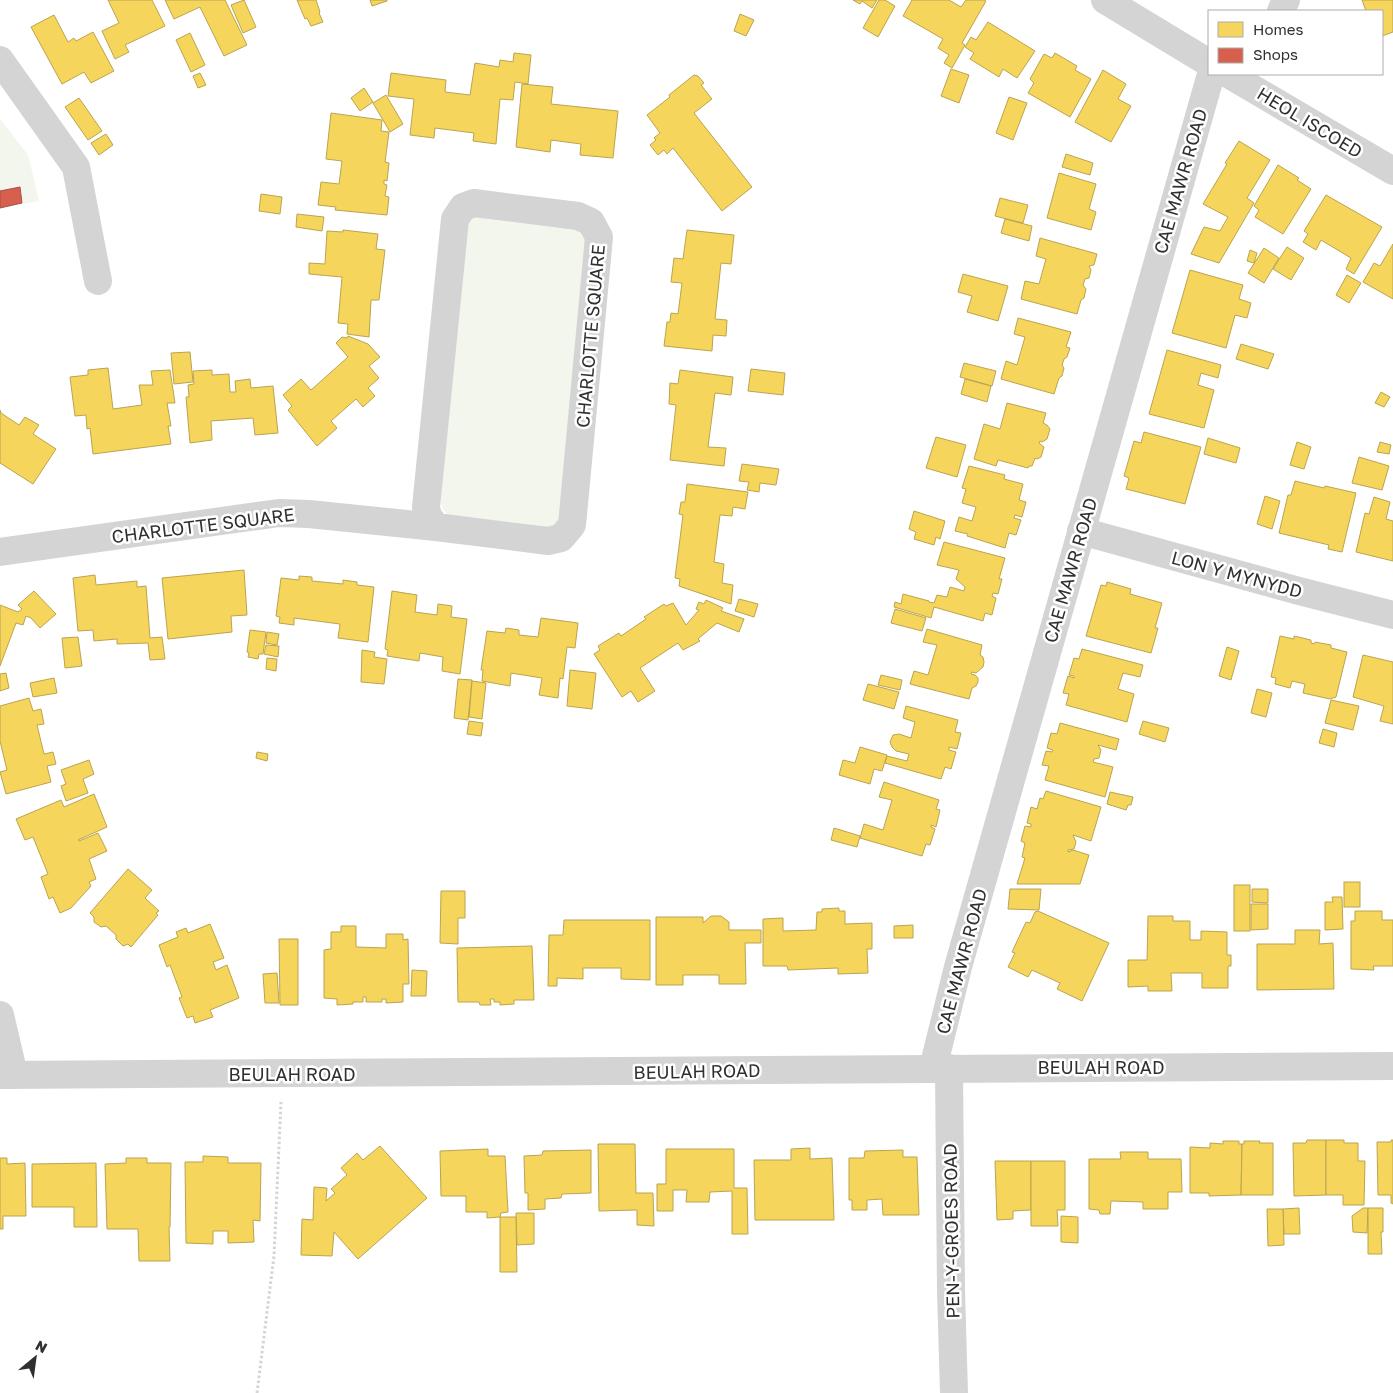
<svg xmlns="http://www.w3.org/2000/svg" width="1393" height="1393" viewBox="0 0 1393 1393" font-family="'Golos Text',sans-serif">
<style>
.green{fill:#f2f6ec}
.homes{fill:#f6d55c;stroke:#bba44f}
.shops{fill:#d6604d;stroke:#a45244}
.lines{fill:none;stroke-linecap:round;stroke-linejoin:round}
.path{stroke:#d4d4d4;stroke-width:3;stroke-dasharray:2.5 2.5;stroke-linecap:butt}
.minor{stroke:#d4d4d4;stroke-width:28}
.labels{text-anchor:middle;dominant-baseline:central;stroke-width:5;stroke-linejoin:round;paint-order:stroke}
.street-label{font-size:18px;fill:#303030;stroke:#fff}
</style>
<rect width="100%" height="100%" fill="#fff"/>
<g class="green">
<path d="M0,119L28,155L39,201L23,204L20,187L0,191Z"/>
<path d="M477,214L573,225L587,234L563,519L549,530L452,518C445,513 441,508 440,499L465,226L470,218Z"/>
</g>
<g class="homes">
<path d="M108,0H152L165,26L125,45L129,52L115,59L102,31L119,23Z"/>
<path d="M165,0H225L247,45L224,56L200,7L174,19Z"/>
<path d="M244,0L256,27L243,33L231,5Z"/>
<path d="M297,0H316L320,12L319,13L323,22L311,26L307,18L305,19Z"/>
<path d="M370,0H387V1L372,6Z"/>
<path d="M853,0H877L872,8L862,1L860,4Z"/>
<path d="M879,0H885L895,6L878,37L863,28Z"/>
<path d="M912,0H949L961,7L966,0H984L986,1L962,43L965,45L952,68L944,63L949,55L938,48L943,39L903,16Z"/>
<path d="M1362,0H1393V32L1382,36V11H1366Z"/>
<path d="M740,14L754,20L746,36L734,31Z"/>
<path d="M54,15L68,42L74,38L76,41L93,32L114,71L91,83L84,72L62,84L31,27Z"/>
<path d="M988,22L1035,51L1017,78L1003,69L999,77L970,59L974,53L965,47L971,37L976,40Z"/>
<path d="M190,33L205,65L191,72L176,40Z"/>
<path d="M514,53L531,55L528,84L515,82L513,100L500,99L496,144L473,141L474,133L435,128L434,138L410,135L414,99L388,96L391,73L446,80L445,92L470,95L475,63L499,67L500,60L513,62Z"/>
<path d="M1055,53L1077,66L1075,70L1091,79L1070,117L1028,93L1034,83L1030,79L1044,54L1052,58Z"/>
<path d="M951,69L969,75L959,103L941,96Z"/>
<path d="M1103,70L1126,84L1118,99L1131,106L1111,142L1075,122Z"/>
<path d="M200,73L206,85L198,88L193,76Z"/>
<path d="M694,75L698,76L704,83L701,85L712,99L694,113L752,187L722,211L673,148L667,154L664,150L658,155L650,145L656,140L654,138L660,133L647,115L670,97L669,95Z"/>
<path d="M522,84L553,87L551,104L618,111L613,158L580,155L581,144L551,140L550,152L516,147Z"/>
<path d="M364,88L373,102L360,111L351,98Z"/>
<path d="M386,95L403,124L390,132L373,103Z"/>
<path d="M1009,97L1027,103L1013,140L996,133Z"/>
<path d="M79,98L102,131L88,140L65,107Z"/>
<path d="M331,113L382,120L381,131L389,132L385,162L389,163L387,181L384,180V184L387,185L385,196L389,197L387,215L335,210L336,207L318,205L321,182L339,184L342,161L326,159Z"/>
<path d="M106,134L113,145L99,155L91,143Z"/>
<path d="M1239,141L1270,160L1247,198L1254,203L1219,263L1191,254L1204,227L1220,231L1228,217L1203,204L1227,164L1225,163Z"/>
<path d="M1066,154L1093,163L1090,175L1062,167Z"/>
<path d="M1278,165L1299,178L1297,180L1311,189L1283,234L1255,217L1259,210L1254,206Z"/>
<path d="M1059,173L1096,184L1089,209L1096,212L1091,230L1047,218Z"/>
<path d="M261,194L282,197L280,214L259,211Z"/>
<path d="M1326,195L1382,227L1354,274L1346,269L1351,258L1321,240L1316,250L1303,242L1308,234L1304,231Z"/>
<path d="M1000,198L1028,205L1023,223L995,216Z"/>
<path d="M297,214L324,217L322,231L296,227Z"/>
<path d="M1005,219L1032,226L1029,241L1001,233Z"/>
<path d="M343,230L378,234L376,249L385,250L379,300H371L369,337L347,334L348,324L338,323L342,277L309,274V263L325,264L327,231L343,232Z"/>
<path d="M687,230L734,235L731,264L721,263L715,319L727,320L726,336L713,335L712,351L664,346L667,322H670L671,313L678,314L682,283L671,282L674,258L683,259Z"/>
<path d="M1040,238L1097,254L1094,265L1089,266L1091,270L1089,278L1085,279L1083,285L1086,289L1084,298L1081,300L1077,314L1021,299L1025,281L1039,284L1046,259L1036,256Z"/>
<path d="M1393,244V299L1363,282L1374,263L1380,266Z"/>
<path d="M1287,247L1304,258L1291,280L1273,269Z"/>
<path d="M1264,248L1279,258L1264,283L1248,273Z"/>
<path d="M1250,250L1257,253L1254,263L1247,261Z"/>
<path d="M1190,270L1243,285L1239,299L1251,303L1247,318L1235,315L1226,348L1172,333Z"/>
<path d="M963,274L1008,286L998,321L967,312L972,296L958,292Z"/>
<path d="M1347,275L1361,283L1349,303L1336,295Z"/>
<path d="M1018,318L1071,332L1066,347L1070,348L1067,357L1064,359L1062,365L1064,368L1062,376L1059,378L1054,394L1001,379L1006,361L1017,365L1025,337L1014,334Z"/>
<path d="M348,336L368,344L380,357L369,366L379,378L368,388L375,396L363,407L356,399L331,421L337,428L317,446L288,410L292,406L283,395L301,379L311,390L348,357L336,343L342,337L347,338Z"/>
<path d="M1241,344L1274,354L1268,369L1236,359Z"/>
<path d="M1167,350L1221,365L1218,378L1201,373L1198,385L1214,390L1204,428L1149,414Z"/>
<path d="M190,352L193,382L174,384L171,353Z"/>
<path d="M964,363L996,371L992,386L960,377Z"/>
<path d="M108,368L113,409L142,405L139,385H153L151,371L170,370L175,403H167L171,426H168L171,444L93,454L90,428L87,429L86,415L75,416L70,377L88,375V370Z"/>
<path d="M751,369L785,373L783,395L748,391Z"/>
<path d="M212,370V375L229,374L230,392H236L235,381L250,379L251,388L273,386L278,433L255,435L253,418L211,421L212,440L190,443L186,397H189L188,385L194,384L193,371Z"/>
<path d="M680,370L733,377L731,395L715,393L708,447L726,448L724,466L670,460L676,405L669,404L670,383L678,384Z"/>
<path d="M965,379L991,386L987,402L961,394Z"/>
<path d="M1381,392L1390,397L1384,407L1375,403Z"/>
<path d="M1007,403L1046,413L1043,423L1047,425L1050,429L1047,439L1042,442L1040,441L1039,443L1044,447L1041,457L1037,459L1035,458L1032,466H1029L1028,468L998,460L996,466L974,459L984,424L1000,429Z"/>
<path d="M0,410L1,413L19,425L25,417L39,425L33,434L56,449L33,484L0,463Z"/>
<path d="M1144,432L1201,447L1185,504L1126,489L1129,478L1124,476L1134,441L1141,443Z"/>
<path d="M936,437L966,445L957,477L926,468Z"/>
<path d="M1208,438L1240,448L1236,463L1204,454Z"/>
<path d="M1297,442L1311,447L1304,469L1290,465Z"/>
<path d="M1380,442L1391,445L1389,454L1377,452Z"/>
<path d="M1359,457L1389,466L1382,490L1352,483Z"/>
<path d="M742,464L779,469L776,485L760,483L759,492L747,490L749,482L739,481Z"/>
<path d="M969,466L1005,475L1004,479L1023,484L1019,500L1026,502L1022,517L1015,515L1014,518L1021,520L1016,535L1009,533L1005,548L967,536L968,534L955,531L959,517L972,521L976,507L962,503L966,489L962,488Z"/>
<path d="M1295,481L1324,488L1325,486L1356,493L1342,552L1328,549L1329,545L1279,533L1288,495H1291Z"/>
<path d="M687,484L748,492L745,509L733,507L732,516L720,515L714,562L724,564L722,583L733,585L731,604L679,586L680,579L675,578L683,515L679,514L681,502H685Z"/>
<path d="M1265,496L1280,501L1272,529L1257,524Z"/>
<path d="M1374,497L1390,502L1386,519L1393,521V561L1356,552L1365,513L1369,514Z"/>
<path d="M914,511L945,521L940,539L936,537L934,545L914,539L916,532L909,529Z"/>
<path d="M944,542L1005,558L999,579H1002L998,594L993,593L992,596L996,598L992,615L985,613L983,621L934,607L931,618L894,607L895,602L901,604L903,594L929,601V602L934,603L937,595L947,597L950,587L964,591L965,587L956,579L959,570L937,565Z"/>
<path d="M244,570L247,615L231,616L232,632L168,639L162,578Z"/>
<path d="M95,575L96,585L137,581V587L146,586L150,638L162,637L165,659L150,660L148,643L117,644V639L94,641L93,630L78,631L73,578Z"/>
<path d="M299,576L312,577V581L343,584V580L357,582V585L374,587L368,642L338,638L340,624L294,618V625L279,623L280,617L276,616L281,578L299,580Z"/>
<path d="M1107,582L1131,589L1130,594L1162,603L1155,628H1158L1151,653L1086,636L1101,585L1106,586Z"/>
<path d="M34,591L56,614L40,628L31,618L26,616L23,625L16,623L0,666V605L18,612L22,609L18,605Z"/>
<path d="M392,591L417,595L415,612L437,615L438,604L452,606L451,617L467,619L460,674L442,671L443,657L420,653L419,661L387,656L388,650L385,649Z"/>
<path d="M739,599L758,604L754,617L735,611Z"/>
<path d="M706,600L723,608L721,611L744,619L739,632L717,623L698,639L700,641L683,650L678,643L640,668L655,691L638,702L631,691L622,697L594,654L600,650L598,646L619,633L621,636L646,619L644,617L664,604L666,606L673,603L686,625L699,610L696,609L699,602L704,604Z"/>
<path d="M895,609L926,618L922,631L891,623Z"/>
<path d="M541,618L578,623L575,648L567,647L563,679L560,678L558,698L539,695L542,678L511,673L510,686L482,681L483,670H481L487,631L505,633L506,628L519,630V635L538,637Z"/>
<path d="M927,629L982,645L980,655L983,657L984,662L983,667L976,673L972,672L971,674L975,675L978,678V682L976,686L972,688L969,699L910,684L914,671L928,675L937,645L923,642Z"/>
<path d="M250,630L266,632L263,654H259L258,659L248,657L249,653L247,652Z"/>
<path d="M267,632L279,634L277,645L266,643Z"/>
<path d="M1280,636L1294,639V636L1311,640V643L1314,644L1315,642L1331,645V648L1347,652L1336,697L1330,699L1303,693L1305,684L1292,681L1290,688L1275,684L1276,678L1271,677Z"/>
<path d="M78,637L82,666L65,668L62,638Z"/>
<path d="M266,645L279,646L278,657L264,654Z"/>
<path d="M1227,647L1239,651L1231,680L1219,676Z"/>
<path d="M1082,649L1143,665L1140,677L1123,673L1118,689L1134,694L1127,722L1066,705L1069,694L1063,693L1068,676L1074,678V676L1069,675L1074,658L1079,659Z"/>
<path d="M362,650L375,652L374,657L387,659L384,684L361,682Z"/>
<path d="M1363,655L1393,662V724L1380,721L1384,706L1353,697Z"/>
<path d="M267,658L277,659L276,671L266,669Z"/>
<path d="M570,670L596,673L592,709L567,706Z"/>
<path d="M6,673L9,688L0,691V674Z"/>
<path d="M881,675L902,680L900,690L878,685Z"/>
<path d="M54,678L57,693L33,697L30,683Z"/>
<path d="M458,679L472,680L468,720L454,718Z"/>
<path d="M472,681L486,683L482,719L469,717Z"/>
<path d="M868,684L899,692L894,709L863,700Z"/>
<path d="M1257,689L1272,693L1266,717L1251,713Z"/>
<path d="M29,698L33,711L41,709L44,724L37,725L44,754L53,752L56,764L47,766L51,782L6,794L0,772L7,770L0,741V706Z"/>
<path d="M1331,700L1359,706L1353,730L1325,723Z"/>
<path d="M906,706L958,720L955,732L961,733L957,749L949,747V750L956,752L951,769L945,767L941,779L885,763L887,756L907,761L909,754L896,751L892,747L890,742L893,735L899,734L911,738L915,722L903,718Z"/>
<path d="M469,721L483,723L481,736L467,734Z"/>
<path d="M1143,721L1169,728L1165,742L1139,734Z"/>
<path d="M1060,723L1119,739L1116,750L1098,745L1101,750L1099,758L1094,759L1093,762L1113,767L1105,797L1045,780L1049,766L1042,765L1046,751L1052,752L1053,750L1047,748L1051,733L1057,734Z"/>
<path d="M1323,729L1337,733L1334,747L1319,743Z"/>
<path d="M860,747L887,755L882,771L874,769L870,784L839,775L843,760L855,763Z"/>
<path d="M257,752L268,754L267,761L256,758Z"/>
<path d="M89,760L94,774L83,779L88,793L66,801L61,786L66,784L61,770Z"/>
<path d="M884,782L939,800L936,809L940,810L936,827L931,825V827L935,829L930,845L926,844L922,856L860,838L864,824L883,830L892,800L879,797Z"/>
<path d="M1046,791L1101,807L1091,841L1073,835L1076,842L1074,849L1068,850V852L1073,850L1089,855L1080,884H1017L1025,858L1022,857L1025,843L1021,841L1025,826L1031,827V824L1027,823L1031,807L1037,809L1040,798L1043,799Z"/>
<path d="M1110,792L1133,797L1131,805H1128L1126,810L1107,804Z"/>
<path d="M94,794L107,827L78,840L79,841L98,833L107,851L89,859L96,879L89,882L91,886L71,908L60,913L53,897L49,899L41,877L48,874L33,837L25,840L16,819L61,800L64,807Z"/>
<path d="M834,828L860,836L857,847L831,840Z"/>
<path d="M128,869L152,890L145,898L159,911L156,913L158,915L131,947L128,944L123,946L116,939V935L106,926L101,927L94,922V917L90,913Z"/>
<rect x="1344" y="882" width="16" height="25"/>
<rect x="1234" y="885" width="16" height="46"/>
<path d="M1010,889H1041L1039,910L1008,909Z"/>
<path d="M1252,889H1268V903L1252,902Z"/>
<path d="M441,891H465V918H458V944L440,943Z"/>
<path d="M1332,897H1342L1343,929L1325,930V902H1333Z"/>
<path d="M1251,904H1268V929L1251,930Z"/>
<path d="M839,908V911H845V924L872,923V949H867L868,973L838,974V968L788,970L787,966H763V919L783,918V931L816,930L817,912H822V909Z"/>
<path d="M1038,911L1109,943L1082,1001L1057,989L1060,983L1032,970L1028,977L1008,967L1015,953L1012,952L1026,922L1030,923L1035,912Z"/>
<path d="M1355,911H1382V920H1393V966H1373L1374,970L1351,969V921H1355Z"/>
<path d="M711,916H721L729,922V930H761V943H745L746,984H719V975H683V985H656V917H703V923Z"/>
<path d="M1148,916H1173V921H1190V940H1201V931L1227,932V955H1231V966H1228V988H1202V973H1171L1172,991H1148V986L1128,987V960H1147Z"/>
<path d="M564,920H650V980L621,979V968H583V979L557,978V986H548L549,935H563Z"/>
<path d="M210,924L224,958L213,962L216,970L227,965L239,998L210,1010L213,1017L195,1023L193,1016L187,1018L179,998L182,997L170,965L167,967L159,945L178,937L176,932L186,928L188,933Z"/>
<path d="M913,925V938H894V926Z"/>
<path d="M341,926H356V947L386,948V934H403V940L408,939L409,984H403V1002L386,1003V999H382V1002H366V997H363V1002H353V1004L337,1005V999L324,998V950L331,949V932H341Z"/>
<path d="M1295,930H1320L1319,944L1333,943L1334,989L1257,990V944H1295Z"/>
<path d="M279,939H298V1005H280Z"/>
<path d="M532,946L534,1000H514V1004L500,1005V1002H494V999H490L491,1005H480L479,1002H458L457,948Z"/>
<path d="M412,970L427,971L426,996H411Z"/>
<path d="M277,973L279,1003H265L263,974Z"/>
<path d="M1307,1140H1326V1195L1294,1196L1293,1143H1306Z"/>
<path d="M1326,1140H1344V1143H1358V1161H1365L1364,1205H1343V1195H1326Z"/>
<path d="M1391,1140H1393V1204L1391,1203V1195H1378L1377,1142H1391Z"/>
<path d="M1223,1141H1239V1144H1242L1241,1195L1209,1196V1193H1190V1147L1210,1148V1143L1223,1144Z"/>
<path d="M1244,1141H1260L1259,1143H1273V1195H1241L1242,1144H1244Z"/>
<path d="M598,1144H635L636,1193H653L654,1226L637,1225V1210L599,1211Z"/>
<path d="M380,1146L427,1198L358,1259L334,1232L332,1256L301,1255L302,1219L313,1220L314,1187L327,1188L326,1201L335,1193L331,1189L347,1175L341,1168L357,1153L363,1160Z"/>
<path d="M810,1148V1159L832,1158L834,1220H755L754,1160H791V1149Z"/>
<path d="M488,1149V1156H505L508,1212L501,1213L500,1217L487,1218V1212H466V1196H441L440,1151Z"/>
<path d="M666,1149H734V1188H747L748,1234H732V1191L710,1192L709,1202H686L687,1190H673V1211H657V1184H666Z"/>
<path d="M591,1150V1193L562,1194L561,1198L545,1199V1209L528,1210V1193H525L524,1156L542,1155L543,1151Z"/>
<path d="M903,1150V1157H917L919,1215H883L882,1199L867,1200V1210H852V1200H849V1158H864L865,1151Z"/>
<path d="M1120,1152H1148V1159H1181L1182,1192H1168V1209H1143V1202L1111,1201L1110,1214H1100L1099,1210L1089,1209V1159H1121Z"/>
<path d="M203,1156L228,1157V1163H261L260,1221L253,1220L254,1242L228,1243V1231H213V1244L186,1243L185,1162H203Z"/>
<path d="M0,1158H7V1164L25,1163L26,1216H3V1229H0Z"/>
<path d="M126,1158H147V1163H171L170,1227H169L170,1261H139L138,1229H107L105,1164L126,1163Z"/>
<path d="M995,1161H1031V1210L1013,1211V1219L997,1220Z"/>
<path d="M1031,1161H1065V1210H1057L1058,1226H1031Z"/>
<path d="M96,1163L97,1227H74V1207H32V1164Z"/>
<path d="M1299,1208L1300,1234H1284L1283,1209Z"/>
<path d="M1363,1208H1368L1367,1233L1353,1232L1352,1216Z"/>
<path d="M1368,1208H1383V1232H1381L1382,1254H1368Z"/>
<path d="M1267,1209H1283L1284,1245L1268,1246Z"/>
<path d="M516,1213H534V1244L517,1245Z"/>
<path d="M1061,1216L1078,1217V1243L1061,1242Z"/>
<path d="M500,1217H516L517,1272H500Z"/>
</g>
<path class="shops" d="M20,187L22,203L0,208V191Z"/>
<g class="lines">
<path class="path" d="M257,1393L274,1256L281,1102"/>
<g class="minor">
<path d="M1105,0L1209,63"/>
<path d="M1281,11L1286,0"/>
<path d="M0,60L76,167L98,281"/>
<path d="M1228,74L1393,171"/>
<path d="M1081,531L1299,591L1393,615"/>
<path d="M0,552L279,513L309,514L436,527L548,541L561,538L572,525L599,237L591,222L578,216L474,203L463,207L455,219L426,507L428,516L436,527"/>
<path d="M0,1015L14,1075"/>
<path d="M933,1068L958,967L1211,74"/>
<path d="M949,1068L951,1291L954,1393"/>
<path d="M0,1075L1393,1066"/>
</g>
</g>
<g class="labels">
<g class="street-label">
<text transform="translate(1310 122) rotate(31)">HEOL ISCOED</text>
<text transform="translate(1180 181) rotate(-74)">CAE MAWR ROAD</text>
<text transform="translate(590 336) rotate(-85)">CHARLOTTE SQUARE</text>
<text transform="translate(203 525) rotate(-7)">CHARLOTTE SQUARE</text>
<text transform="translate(1070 570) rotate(-74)">CAE MAWR ROAD</text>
<text transform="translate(1237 574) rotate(15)">LON Y MYNYDD</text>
<text transform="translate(961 961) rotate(-75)">CAE MAWR ROAD</text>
<text x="1101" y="1067">BEULAH ROAD</text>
<text transform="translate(697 1071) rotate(-1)">BEULAH ROAD</text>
<text x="292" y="1074">BEULAH ROAD</text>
<text transform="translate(951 1231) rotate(-91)">PEN-Y-GROES ROAD</text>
</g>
</g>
<rect x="1208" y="10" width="175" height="65" fill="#ffffff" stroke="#acacac"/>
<rect x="1218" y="22" width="25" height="15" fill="#f6d55c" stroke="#acacac"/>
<text x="1253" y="35" font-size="15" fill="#303030">Homes</text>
<rect x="1218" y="48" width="25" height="15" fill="#d6604d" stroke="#acacac"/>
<text x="1253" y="60" font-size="15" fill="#303030">Shops</text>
<g transform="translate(35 1358) rotate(29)" stroke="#ffffff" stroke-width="4" paint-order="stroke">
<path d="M0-4L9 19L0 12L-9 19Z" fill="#303030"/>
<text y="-8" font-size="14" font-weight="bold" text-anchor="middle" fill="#303030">N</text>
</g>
</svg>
